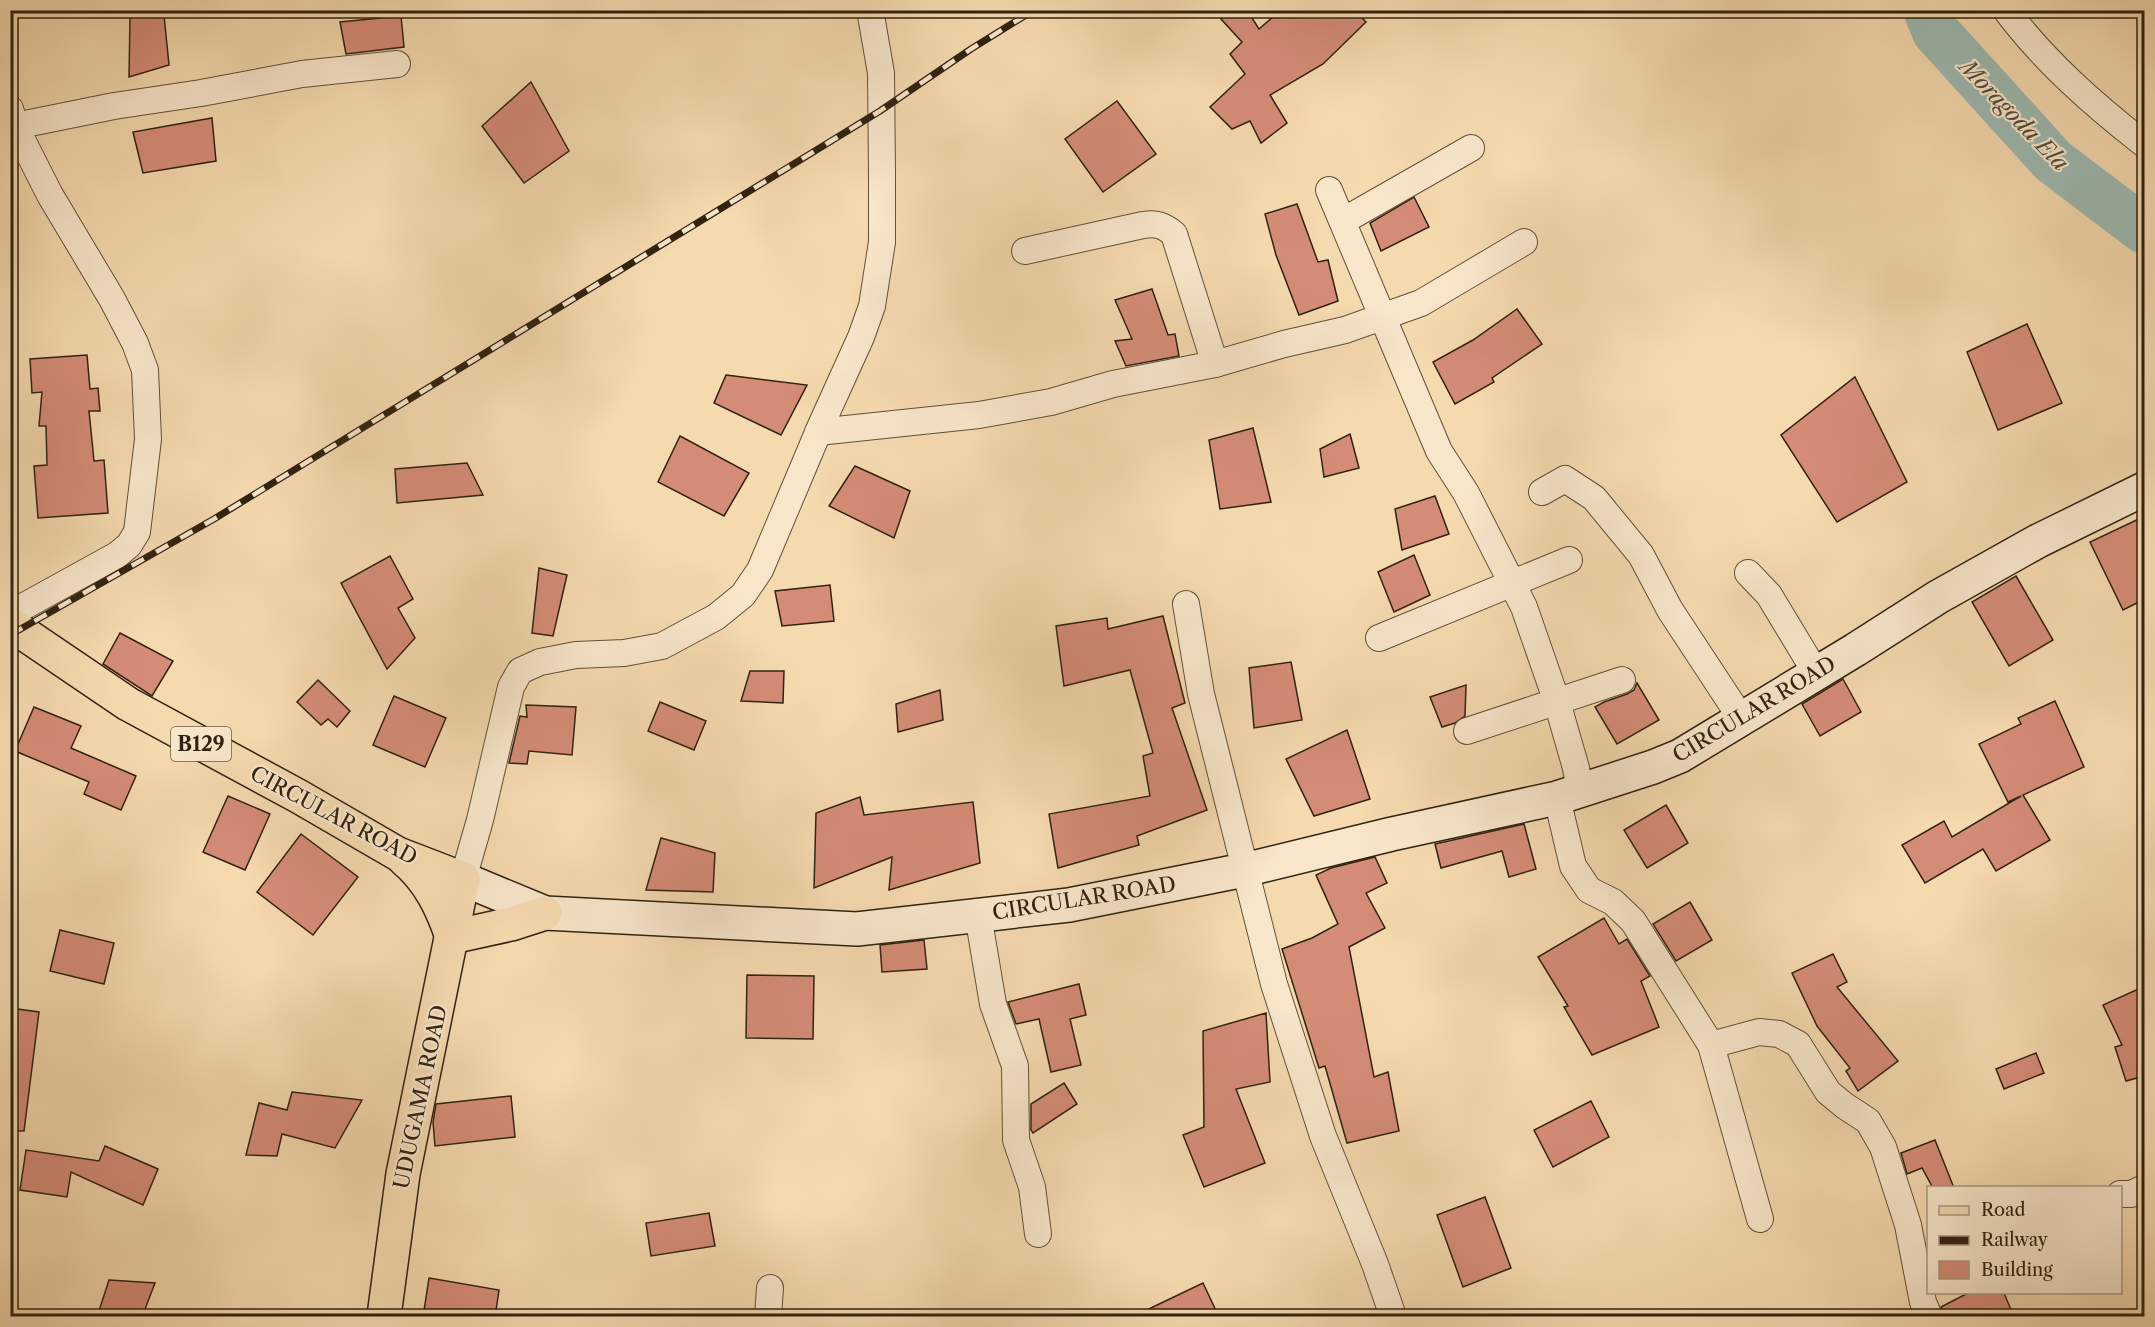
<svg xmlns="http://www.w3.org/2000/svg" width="2155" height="1327" viewBox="0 0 2155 1327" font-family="'Libre Caslon Text',serif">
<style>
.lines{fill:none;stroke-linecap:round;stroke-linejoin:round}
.river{stroke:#9db9b1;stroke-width:48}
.building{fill:#d58c77;stroke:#302211;stroke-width:1.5}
.minor-casing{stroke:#615038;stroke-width:28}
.secondary-casing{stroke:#302211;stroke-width:36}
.primary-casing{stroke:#302211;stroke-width:36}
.minor{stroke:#f8e6cb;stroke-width:26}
.secondary{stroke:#f8e6cb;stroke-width:33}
.primary{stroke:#f5d9af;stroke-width:33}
.rail-casing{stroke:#302211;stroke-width:7}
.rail{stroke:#f8e6cb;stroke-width:4.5;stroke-dasharray:14;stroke-linecap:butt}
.labels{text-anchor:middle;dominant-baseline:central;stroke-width:4.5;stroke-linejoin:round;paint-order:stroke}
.shield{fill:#f8e6cb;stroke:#6c5d49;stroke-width:1.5}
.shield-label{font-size:20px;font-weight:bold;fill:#302211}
.street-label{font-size:21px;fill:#302211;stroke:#f8e6cb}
.water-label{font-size:22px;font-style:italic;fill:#514f41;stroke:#f8e6cb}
</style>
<rect width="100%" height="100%" fill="#f5d9af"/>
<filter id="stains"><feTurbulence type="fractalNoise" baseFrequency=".00333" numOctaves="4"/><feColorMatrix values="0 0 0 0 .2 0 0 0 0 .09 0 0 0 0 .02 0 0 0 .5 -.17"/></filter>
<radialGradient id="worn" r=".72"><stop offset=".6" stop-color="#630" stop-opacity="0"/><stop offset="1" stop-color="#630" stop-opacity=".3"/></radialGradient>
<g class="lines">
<path class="river" d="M1927,10L1936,32L2053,161L2144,230"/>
</g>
<g class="building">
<path d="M1233,10H1247L1259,29L1281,10H1354L1366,22L1323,64L1270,95L1287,123L1261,143L1250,121L1232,129L1210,107L1245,74L1230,54L1242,42L1221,19Z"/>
<path d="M164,15L169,65L129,77L130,16Z"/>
<path d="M401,16L404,47L346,54L340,22Z"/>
<path d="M531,82L569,151L524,183L482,126Z"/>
<path d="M1117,101L1156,154L1103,192L1065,139Z"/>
<path d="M212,118L216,161L143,173L133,132Z"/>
<path d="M1414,197L1429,227L1381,251L1370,223Z"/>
<path d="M1297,204L1318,262L1328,260L1338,301L1299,315L1276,255L1265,214Z"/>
<path d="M1152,289L1168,335L1175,334L1179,356L1126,366L1115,341L1132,339L1115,300Z"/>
<path d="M1517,309L1542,344L1492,378L1494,382L1455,404L1433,362L1473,340Z"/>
<path d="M2027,324L2062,403L1998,430L1967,352Z"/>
<path d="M87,355L90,389L98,388L100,411H89L94,461L104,460L108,513L38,518L34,466L47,465L46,426H39L42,392L32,393L30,359Z"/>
<path d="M726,375L807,385L781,435L714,403Z"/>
<path d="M1855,377L1907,482L1837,522L1781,435Z"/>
<path d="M1253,428L1271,502L1220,509L1209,440Z"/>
<path d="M1350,434L1359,468L1324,477L1320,449Z"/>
<path d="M680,436L749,473L724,516L658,482Z"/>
<path d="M467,463L483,495L397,503L395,469Z"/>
<path d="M855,466L910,491L894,538L829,506Z"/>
<path d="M1435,496L1449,534L1402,550L1395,509Z"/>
<path d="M2145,516V599L2123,610L2090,542Z"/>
<path d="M1414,555L1430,595L1394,612L1378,572Z"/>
<path d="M390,556L413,599L398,608L415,638L387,669L341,583Z"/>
<path d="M539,568L567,575L553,636L532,633Z"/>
<path d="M2016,576L2053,640L2009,666L1972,602Z"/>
<path d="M830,585L834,621L782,626L775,591Z"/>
<path d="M1163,616L1185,703L1172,708L1207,810L1137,836L1139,845L1058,868L1049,814L1150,796L1143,756L1153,753L1130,670L1064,686L1056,626L1107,618L1108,629Z"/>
<path d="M120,633L173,661L152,696L103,664Z"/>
<path d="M1291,662L1302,720L1254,728L1249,668Z"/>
<path d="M750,671H784L783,703L741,701Z"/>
<path d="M1843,679L1861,712L1820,736L1802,704Z"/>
<path d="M318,680L350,711L337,727L328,719L321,725L297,702Z"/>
<path d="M1637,683L1659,720L1617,744L1595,707L1604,702L1627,694L1634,690Z"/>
<path d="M1466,685L1465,716L1455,723L1442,727L1430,697Z"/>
<path d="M940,690L943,720L898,732L896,704Z"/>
<path d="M394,696L446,718L425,767L373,745Z"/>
<path d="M2055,701L2084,767L2023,795L2050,840L1996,871L1983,849L1925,883L1902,845L1944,821L1952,837L2021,796L2008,802L1979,744L2021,724L2018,718Z"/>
<path d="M660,702L706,721L694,750L648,731Z"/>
<path d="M526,705L576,707L572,755L529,751L527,764L509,763L520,716L527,717Z"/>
<path d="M34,707L81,726L71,748L136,776L121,810L84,794L89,782L15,751Z"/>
<path d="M1347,730L1370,799L1314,816L1286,759Z"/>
<path d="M228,796L270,814L245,870L203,852Z"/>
<path d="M860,797L864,815L973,802L980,863L889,890L892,857L814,888L816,813Z"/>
<path d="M1666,805L1688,843L1647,868L1624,830Z"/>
<path d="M1524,824L1536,869L1509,877L1502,851L1441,868L1435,844Z"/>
<path d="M301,834L358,877L313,935L257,892Z"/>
<path d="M661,838L715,853L713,892L646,890Z"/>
<path d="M1375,857L1387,883L1366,893L1385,928L1349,947L1374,1077L1388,1072L1399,1131L1347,1143L1325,1066L1319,1068L1282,949L1312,938L1338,924L1316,875L1331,868Z"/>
<path d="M1690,902L1712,940L1676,961L1653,924Z"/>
<path d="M1604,918L1619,944L1627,939L1650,976L1641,981L1659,1027L1592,1055L1564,1007L1568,1006L1538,957Z"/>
<path d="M60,930L114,943L104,984L50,971Z"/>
<path d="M924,940L927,969L882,972L880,945Z"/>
<path d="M1833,954L1847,982L1837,987L1898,1061L1858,1091L1846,1071L1850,1068L1817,1026L1792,973Z"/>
<path d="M747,975L814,976L813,1039L746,1038Z"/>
<path d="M1079,984L1086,1015L1070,1019L1081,1065L1051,1072L1039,1019L1016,1024L1008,1002Z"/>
<path d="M2145,986V1094L2137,1078L2126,1081L2115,1047L2122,1045L2103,1005Z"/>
<path d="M10,1008L39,1012L24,1131H10Z"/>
<path d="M1266,1013L1270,1082L1236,1089L1265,1163L1204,1187L1183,1135L1204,1127L1203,1031Z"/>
<path d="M2036,1053L2044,1073L2004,1089L1996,1069Z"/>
<path d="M1064,1083L1077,1104L1033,1133L1031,1130V1104Z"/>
<path d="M292,1092L362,1100L335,1148L282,1134L277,1156L246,1155L259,1103L287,1110Z"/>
<path d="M511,1096L515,1137L435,1146L433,1122L436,1104Z"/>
<path d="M1591,1101L1609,1137L1553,1167L1534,1130Z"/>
<path d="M1935,1140L1954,1188H1933L1922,1168L1907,1174L1901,1153Z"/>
<path d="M105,1146L158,1169L143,1205L71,1172L67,1197L20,1190L26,1150L99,1161Z"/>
<path d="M1485,1197L1511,1268L1463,1287L1437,1215Z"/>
<path d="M709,1213L715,1246L651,1256L646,1223Z"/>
<path d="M429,1278L499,1290L495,1317H423Z"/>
<path d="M109,1280L155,1283L142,1317H97Z"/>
<path d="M1203,1283L1219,1317H1132Z"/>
<path d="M1968,1293H2004L2014,1317H1944L1941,1307Z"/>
</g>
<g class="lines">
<g class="minor-casing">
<g id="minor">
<path d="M2006,10C2045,62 2094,105 2144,144"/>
<path d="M10,109L15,126L50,195L112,299L135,343L145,370L148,439L137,532L129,545L117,555L10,614"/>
<path d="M15,126L114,106L201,93L302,74L397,64"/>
<path d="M1329,190L1439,451L1466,493L1524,607L1557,702L1576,768L1580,791"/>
<path d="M1352,215L1343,221L1471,148"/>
<path d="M1025,251L1143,225C1157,223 1163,225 1174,234L1215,364"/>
<path d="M818,432L979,415L1051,402L1113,384L1215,364L1284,344L1345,330L1421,303L1524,242"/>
<path d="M1542,492L1565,479L1594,498L1641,555L1670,610L1741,718"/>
<path d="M1748,573L1769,595L1816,673"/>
<path d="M1186,604L1201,694L1274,984L1323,1136L1375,1264L1393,1316"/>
<path d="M1379,638L1569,560"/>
<path d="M1467,731L1622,680"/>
<path d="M1557,798L1573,866L1589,890L1613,902L1633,921L1711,1045L1760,1219"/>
<path d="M463,879L480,820L511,687L520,671L540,662L576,655L624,653L662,646L716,617L743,595L760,570L822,423L861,337L872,306L882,242V174L881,73L870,10"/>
<path d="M978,915L993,1004L1015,1066L1016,1140L1032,1187L1038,1234"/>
<path d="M1711,1045L1759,1032L1779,1034L1798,1044L1828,1092L1845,1106L1868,1121L1883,1147L1908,1225L1923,1302L1929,1316"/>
<path d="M2120,1194H2131L2144,1188"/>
<path d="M768,1316L770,1288"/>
</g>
</g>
<g class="secondary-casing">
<path id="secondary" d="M463,879L545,913L857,929L1069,905L1244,870L1392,834L1557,798L1653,767L1680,756L1855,650L1938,597L2038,541L2144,489"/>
</g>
<g class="primary-casing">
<g id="primary">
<path d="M10,624L128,704L298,796L398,854L463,879L403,1174L384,1316"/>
<path d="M404,859C429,880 442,907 452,937L511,924L545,913"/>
</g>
</g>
<use href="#minor" class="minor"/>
<use href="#secondary" class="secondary"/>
<use href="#primary" class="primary"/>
<g class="rail-casing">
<path id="rail" d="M10,635L214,519L880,111L971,49L1034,10"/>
</g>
<use href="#rail" class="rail"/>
</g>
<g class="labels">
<rect class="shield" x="171" y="727" width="60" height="34" rx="4.5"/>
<g class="shield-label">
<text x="201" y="744">B129</text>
</g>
<g class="street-label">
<text transform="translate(1754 709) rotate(-31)">CIRCULAR ROAD</text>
<text transform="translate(334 815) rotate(28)">CIRCULAR ROAD</text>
<text transform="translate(1084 898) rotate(-9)">CIRCULAR ROAD</text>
<text transform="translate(420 1097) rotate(-78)">UDUGAMA ROAD</text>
</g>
<g class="water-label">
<text transform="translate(2014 115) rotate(46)">Moragoda Ela</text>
</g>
</g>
<rect width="2155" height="1327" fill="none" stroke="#f5d9af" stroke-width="36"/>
<rect x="12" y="12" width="2131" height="1303" fill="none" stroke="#302211" stroke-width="3"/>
<rect x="18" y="18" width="2119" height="1291" fill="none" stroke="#302211" stroke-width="1.5"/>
<rect x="1927" y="1186" width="195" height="108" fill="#f8e6cb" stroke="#a89881" stroke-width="1.5"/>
<rect x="1939" y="1206" width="30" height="9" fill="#f5d9af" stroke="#a89881" stroke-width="1.5"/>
<text x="1981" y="1216" font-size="18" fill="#302211">Road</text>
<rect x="1939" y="1236" width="30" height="9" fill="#302211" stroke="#a89881" stroke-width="1.5"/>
<text x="1981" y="1246" font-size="18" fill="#302211">Railway</text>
<rect x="1939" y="1261" width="30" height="18" fill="#d58c77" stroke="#a89881" stroke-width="1.5"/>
<text x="1981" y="1276" font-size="18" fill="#302211">Building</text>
<rect width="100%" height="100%" filter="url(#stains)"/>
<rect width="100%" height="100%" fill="url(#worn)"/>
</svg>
